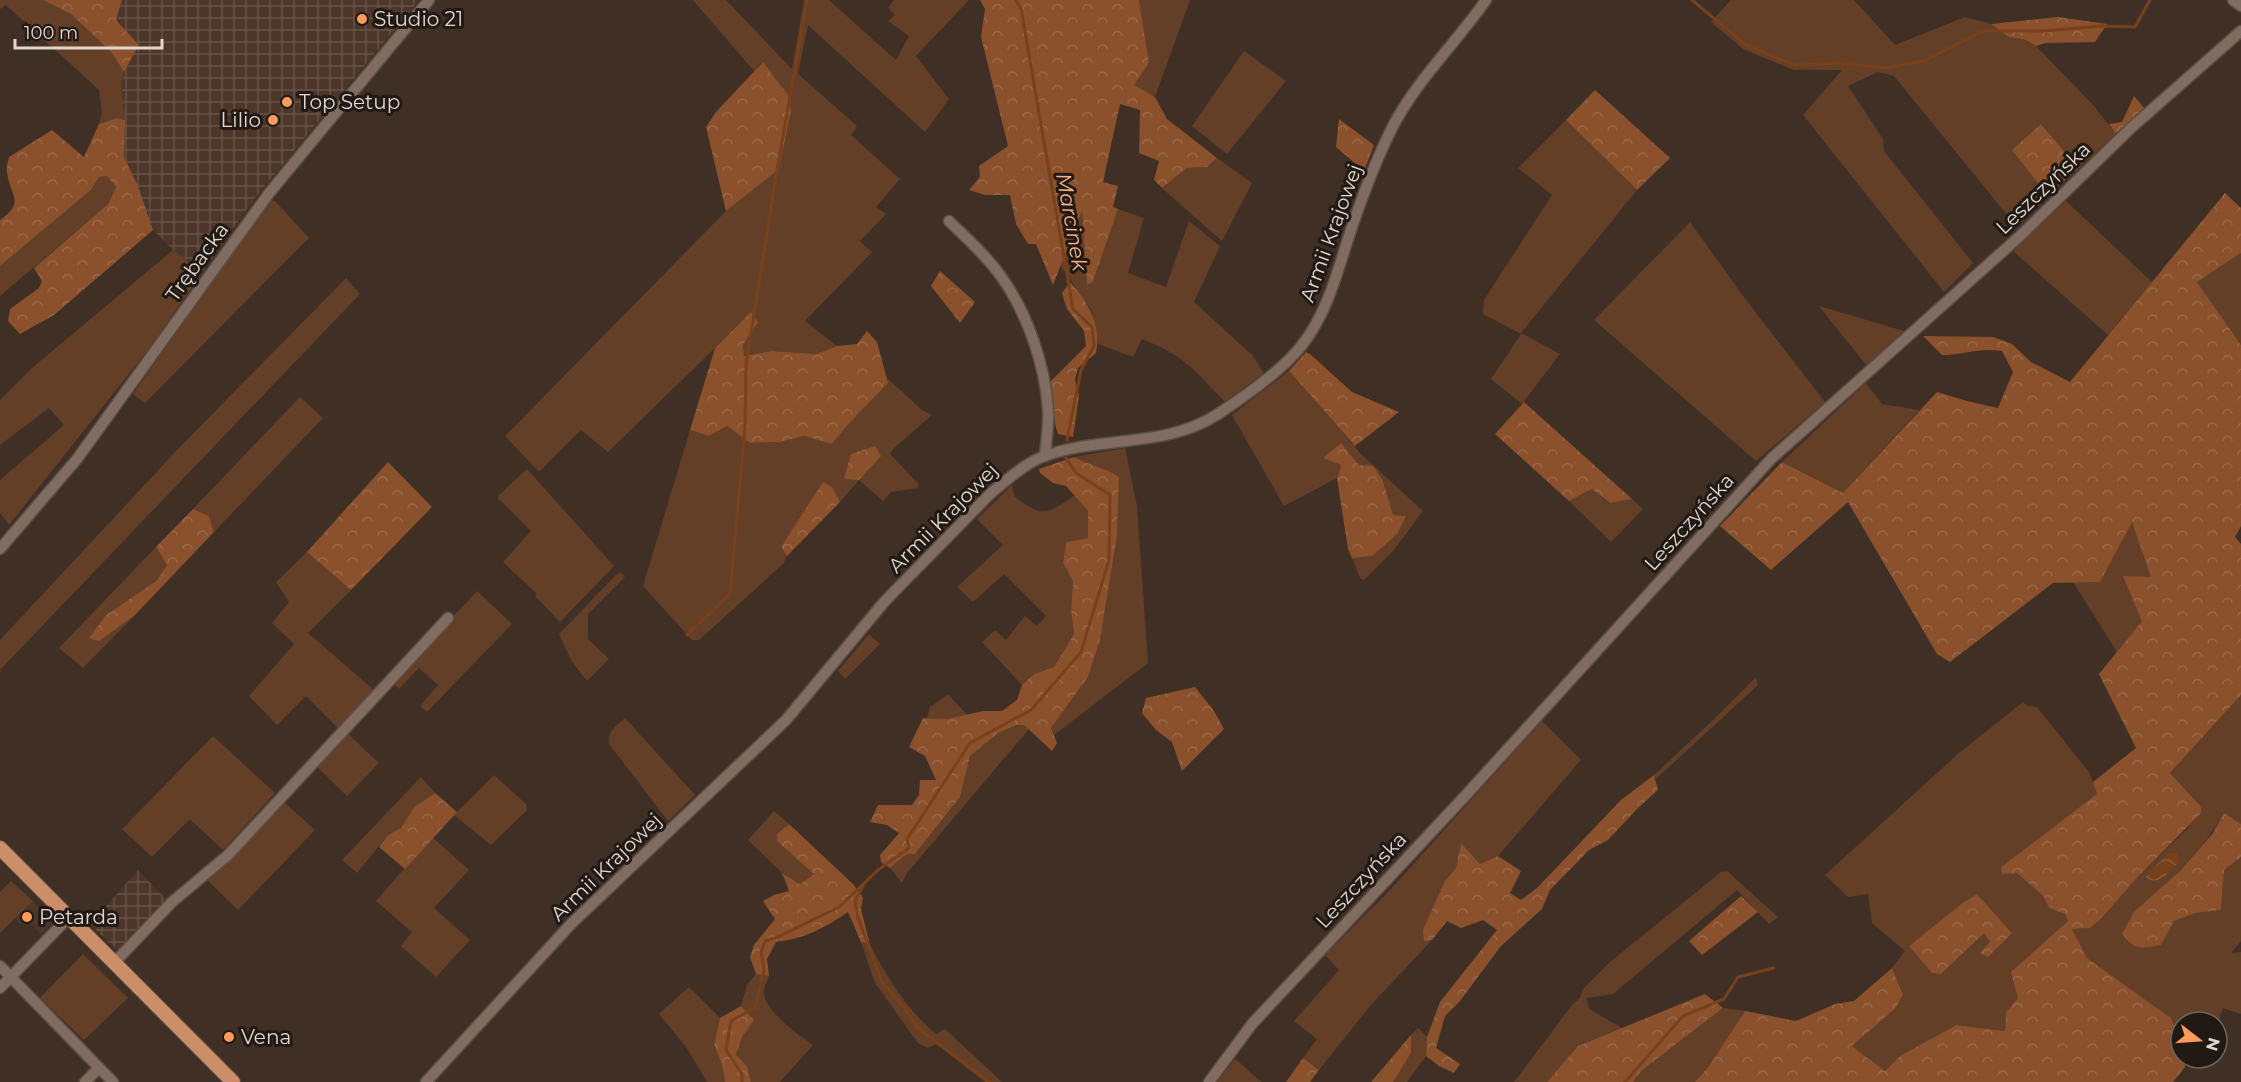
<svg xmlns="http://www.w3.org/2000/svg" width="2241" height="1082" viewBox="0 0 2241 1082" font-family="Montserrat,sans-serif">
<style>
.built{fill:#4d3629}
.industrial{fill:url(#industrial-grid)}
.green{fill:#633f28;fill-rule:evenodd}
.forest{fill:url(#forest-crowns)}
.water{fill:url(#water-waves)}
.lines{fill:none;stroke-linecap:round;stroke-linejoin:round}
.stream{stroke:#78411b;stroke-width:3}
.minor-casing{stroke:#5b4d44;stroke-width:13}
.major-casing{stroke:#5b4d44;stroke-width:16}
.minor{stroke:#806c61;stroke-width:10}
.major{stroke:#cb8e69;stroke-width:14}
.poi-dot{fill:#ff9b5a;stroke:#211914;stroke-width:2}
.labels{text-anchor:middle;dominant-baseline:central;stroke-width:6;stroke-linejoin:round;paint-order:stroke}
.poi-label{font-size:20px;fill:#e2d7d0;stroke:#211914;text-anchor:start}
.street-label{font-size:20px;fill:#e2d7d0;stroke:#211914}
.water-label{font-size:21px;font-style:italic;fill:#f7b289;stroke:#211914}
</style>
<defs>
<pattern id="industrial-grid" width="8" height="8" patternUnits="userSpaceOnUse" patternTransform="scale(1.5)"><rect width="8" height="8" fill="#4d3629"/><path d="M0 4h8M4 0v8" fill="none" stroke="#665247"/></pattern>
<pattern id="forest-crowns" width="20" height="18" patternUnits="userSpaceOnUse" patternTransform="scale(1.5)"><rect width="20" height="18" fill="#8a512c"/><path d="M2 6a3 3 0 1 1 6 0M12 15a3 3 0 1 1 6 0" fill="none" stroke="#9a694a"/></pattern>
<pattern id="water-waves" width="16" height="10" patternUnits="userSpaceOnUse" patternTransform="scale(1.5)"><rect width="16" height="10" fill="#78411b"/><path d="M0 5q4-4 8 0t8 0" fill="none" stroke="#8b5c3b"/></pattern>
</defs>
<rect width="100%" height="100%" fill="#402f25"/>
<path class="built" d="M33,901L53,922L41,934L32,925L19,923L15,919Z"/>
<g class="industrial">
<path d="M122,0H419L255,198L203,271L173,250L153,230L138,186L124,157L125,120L121,83L124,72L139,45L116,20Z"/>
<path d="M138,870L167,900L119,952L90,924Z"/>
</g>
<g class="green">
<path d="M0,0H43L71,14L111,52L124,72L121,83L125,120L117,118L99,124L102,113L99,90L6,5L0,9Z"/>
<path d="M693,0H726L792,69L804,0H829L896,60L909,36L888,21L895,15L888,8L894,0H969L916,56L949,99L925,132L808,25L798,74L857,126L851,135L900,179L876,207L886,214L860,241L872,252L805,321L837,346L816,354L772,351L744,356L743,345L757,322L751,313L608,452L581,430L539,472L505,436L726,211L779,168L762,62L754,71Z"/>
<path d="M1139,0H1190L1155,97L1133,85L1149,63Z"/>
<path d="M1731,0H1854L1895,45L1965,17L1991,24L2007,37L2026,40L2036,46L2094,106L2116,134L2081,166L2064,151L2041,124L2013,150L2041,187V204L2017,227L1894,76L1878,72L1848,86L1883,139L1884,151L1973,263L1944,292L1803,115L1842,70H1794L1743,49L1711,22Z"/>
<path d="M1244,51L1286,81L1227,154L1192,126Z"/>
<path d="M1566,120L1637,190L1521,333L1560,354L1522,404L1491,379L1521,334L1483,314L1484,300L1552,195L1518,168Z"/>
<path d="M1217,158L1252,183L1222,241L1162,188L1187,168L1207,167Z"/>
<path d="M107,176L116,187L108,204L0,296V266L91,190L99,177Z"/>
<path d="M269,200L275,201L309,238L145,403L133,394Z"/>
<path d="M2066,201L2152,282L2108,335L2013,251Z"/>
<path d="M1118,209L1144,218L1128,273L1166,287L1189,221L1220,246L1194,302L1252,355L1264,373L1225,402C1195,370 1183,355 1142,339L1133,357L1098,344L1092,311L1060,265L1082,210L1087,285L1093,282Z"/>
<path d="M1690,222L1746,300L1825,402L1756,461L1594,320Z"/>
<path d="M173,250L203,271L151,346L9,525L0,513V480L64,425L49,408L0,445V400L32,368Z"/>
<path d="M2241,253V345L2197,282Z"/>
<path d="M346,278L360,294L0,670V640L178,449Z"/>
<path d="M1819,306L1904,331L1867,366Z"/>
<path d="M1289,371L1362,455L1423,511L1394,550L1364,580L1360,578L1352,558L1372,556L1405,516L1393,515L1383,481L1359,465L1342,444L1324,458L1341,465L1337,478L1284,506L1232,415Z"/>
<path d="M887,378L922,410L932,415L893,449L890,454L919,484L917,488L891,492L883,501L859,480L840,502L833,488L801,518L781,547L787,556L783,564L699,640H692L643,586L690,430L709,436L727,426L750,443L780,442L806,436L832,443C849,421 869,404 888,383Z"/>
<path d="M1866,383L1882,404L1919,410L1843,493L1782,462Z"/>
<path d="M300,397L323,418L214,532L209,516L193,509Z"/>
<path d="M1125,448L1137,506L1148,663L1054,735L1051,728L1088,677L1100,640L1117,536L1118,477C1109,469 1086,464 1074,457Z"/>
<path d="M527,469L614,566L560,622L535,596L537,594L503,562L531,531L497,497Z"/>
<path d="M1012,485L1014,496C1043,519 1047,514 1075,495L1088,511V538L1066,542L1063,563L1073,581L1071,610L1074,634L1054,667L1034,674L1022,685L982,642L995,630L1006,640L1025,616L1037,626L1046,616L1004,574L973,602L957,587L1003,545L977,519Z"/>
<path d="M1592,489L1609,503L1632,499L1643,509L1611,542L1569,501Z"/>
<path d="M2132,521L2152,578L2142,621L2117,652L2073,582H2100Z"/>
<path d="M156,547L167,565L156,581L106,615L99,641L134,616L83,668L59,648Z"/>
<path d="M307,552L351,590L308,633L374,690L338,728L306,696L277,725L249,696L294,644L272,623L289,602L276,582Z"/>
<path d="M621,573L625,577L588,614V639L609,659L587,681L572,662L559,634L617,574Z"/>
<path d="M477,591L512,624L427,712L420,706L438,685L419,668L399,689L392,682Z"/>
<path d="M869,634L880,644L845,679L838,671Z"/>
<path d="M1756,677L1758,685L1656,779L1654,775L1710,723Z"/>
<path d="M948,694L967,715L947,719L927,718L930,707Z"/>
<path d="M2241,695V824L2224,813C2207,843 2184,867 2159,891L2174,921L2196,913L2221,910L2224,870L2241,857V941L2231,953L2241,952V1014L2223,1008L2217,1026V1022H2181V1047L2171,1018L2087,958L2072,929L2090,928L2101,919L2136,879L2187,829L2201,805L2170,773Z"/>
<path d="M2023,702L2026,705L2037,707L2089,772L2098,794L2001,867L2002,874L2017,873L2043,896L2049,908L2065,914L2068,921L2046,942L2018,998L2006,1012L2005,1031L1956,1025L1900,1056L1885,1071L1852,1046L1896,1008L1903,993L1892,968L1905,951L1872,923L1868,894L1848,897L1825,875L1959,753ZM1977,894L2012,933L1990,942L1984,932L1909,946L1961,904Z"/>
<path d="M625,718L695,795L668,821L609,744C607,731 616,726 625,718Z"/>
<path d="M1542,721L1581,760L1498,856L1480,864L1461,843L1456,868L1445,881L1424,940H1432L1370,1006L1319,1070L1303,1058L1317,1039L1294,1021L1339,970L1325,955L1391,889Z"/>
<path d="M1017,725H1024L1029,729L907,873L902,883L890,868L907,854H915L960,797L970,756L998,733Z"/>
<path d="M347,733L379,763L347,796L315,765Z"/>
<path d="M213,736L275,793L223,850L190,819L152,857L122,829Z"/>
<path d="M494,775L526,804L527,810L491,845L454,815Z"/>
<path d="M421,777L435,793L414,807L401,828L388,835L357,873L342,860Z"/>
<path d="M282,800L315,830L238,910L205,878Z"/>
<path d="M774,811L789,824L777,834L814,874L800,884L782,873L748,840Z"/>
<path d="M432,837L469,870L434,908L470,940L436,977L401,946L412,932L376,901Z"/>
<path d="M1727,871L1778,917L1769,924L1737,890L1613,994L1587,998L1589,1009L1622,1028L1578,1046L1547,1082H1514L1572,1005L1580,998L1583,989L1610,962L1721,872Z"/>
<path d="M11,881L33,901L0,933V892Z"/>
<path d="M861,942L870,945C888,978 907,1010 936,1034L945,1029L1002,1082H985L936,1044L928,1048L918,1043L875,983Z"/>
<path d="M83,954L128,998L84,1040L40,998Z"/>
<path d="M756,974L769,976C767,982 763,988 764,994C766,1011 799,1036 813,1045L780,1082H751L747,1066L736,1056L742,1037L753,1020L741,1006L747,985Z"/>
<path d="M689,987L720,1018L714,1044L722,1065L725,1082H707L686,1047L659,1014Z"/>
<path d="M1723,1008L1745,1011L1709,1066L1695,1082H1633L1641,1071Z"/>
<path d="M1418,1028L1427,1037L1426,1056L1407,1082H1393L1411,1053V1035Z"/>
<path d="M1235,1059C1245,1066 1252,1075 1262,1082H1217Z"/>
</g>
<g class="forest">
<path d="M43,0H122L116,20L139,45L124,72L111,52L71,14Z"/>
<path d="M980,0H1139L1149,63L1134,85L1155,97L1167,119L1217,158L1207,167L1187,168L1162,188L1154,180L1159,161L1139,153L1140,110L1120,104L1103,182L1118,186L1113,207L1118,209L1093,282L1087,285L1082,211L1053,285L1036,244H1028L1016,224L1010,195H985L969,190L980,177L979,166L1008,146L981,37L985,9Z"/>
<path d="M2058,17L2107,24L2095,42L2046,43L2036,46L2026,40L2008,37L1991,24Z"/>
<path d="M763,62L788,95L791,110L779,169L726,211L706,127L716,112Z"/>
<path d="M1595,90L1670,158L1637,190L1566,120Z"/>
<path d="M2134,96L2144,108L2116,134L2109,124L2122,122Z"/>
<path d="M117,118L125,120L124,157L138,186L153,230L54,315L20,334L8,321L10,309L39,288L42,281L34,268L108,204L116,187L107,176L99,177L91,190L0,266V220C26,201 10,197 7,172C6,168 8,162 9,157L52,130L84,157L99,124Z"/>
<path d="M1339,119L1374,145L1364,171L1336,147Z"/>
<path d="M2041,124L2064,151L2081,166L2051,192L2041,187L2012,150Z"/>
<path d="M2225,193L2241,208V253L2197,282L2241,345V526L2235,537L2241,544V695L2170,773L2201,806V813L2136,879L2101,919L2090,928L2072,929L2087,958L2171,1018L2180,1042L2181,1058H2183L2185,1067L2173,1082H1695L1709,1066L1745,1011L1796,1021L1835,1004L1854,1001L1892,968L1903,994L1896,1008L1852,1046L1885,1071L1900,1056L1956,1025L2005,1031L2006,1012L2018,998L2011,972L2068,921L2065,914L2049,908L2043,896L2017,873L2002,874L2001,867L2097,794L2093,782L2136,748L2099,674L2142,621L2123,576L2151,577L2132,522L2100,582L2053,583L1950,662L1937,654L1848,502L1771,570L1720,526L1782,462L1843,493L1937,392L1967,401L1998,408L2013,372L2002,351C1981,347 1963,355 1942,355L1923,336L1993,337L2012,344L2031,362L2070,382Z"/>
<path d="M940,271L975,302L960,323L931,286Z"/>
<path d="M1070,282C1088,301 1102,326 1096,353L1078,368L1075,379L1079,396L1073,437L1058,434C1052,418 1054,401 1048,384L1086,346L1084,331L1067,309L1062,293Z"/>
<path d="M751,312L758,322L743,345L744,356L772,351L816,354L837,346L857,344L867,331L877,342L888,383C869,404 849,421 832,444L805,436L780,442L750,443L727,426L709,436L690,430L715,348Z"/>
<path d="M1306,352L1311,355L1352,392L1399,412L1355,446L1289,371Z"/>
<path d="M1524,402L1632,499L1610,503L1592,489L1569,501L1495,434Z"/>
<path d="M1341,443L1359,465L1373,466L1383,481L1393,515L1406,516L1397,534L1372,556L1352,558L1348,549L1337,478L1341,465L1323,458Z"/>
<path d="M875,446L881,456L859,480L844,479L851,454Z"/>
<path d="M1074,457C1086,464 1109,469 1119,477L1117,536L1100,640L1088,677L1051,728L1057,743L1052,751L1024,725H1017L998,733L970,756L960,797L915,854H907L890,868L881,862L880,855L899,833L887,825L870,822L878,805H912L919,795L920,780H936L925,756L909,747L923,718L947,719L983,711H1002L1017,700L1022,685L1034,674L1054,667L1074,634L1071,610L1073,581L1063,563L1066,542L1088,538V511L1066,486L1053,483L1040,473L1039,469Z"/>
<path d="M388,462L432,507L351,590L307,552Z"/>
<path d="M823,482L833,488L840,502L787,556L781,547Z"/>
<path d="M193,509L209,516L214,532L134,616L99,641L89,638L106,615L156,581L167,565L156,547Z"/>
<path d="M1195,687L1214,711L1224,729L1182,771L1172,742L1156,730L1142,713L1146,698Z"/>
<path d="M1654,775L1658,790L1638,808L1608,840L1589,850L1550,890L1542,909L1501,946L1460,1001L1445,1016L1436,1048L1460,1064L1454,1073L1439,1066L1426,1056L1427,1037L1440,1002L1497,930L1483,920L1461,928L1447,921L1432,940L1424,941L1423,930L1445,881L1456,868L1461,843L1480,864L1498,856L1521,871L1510,893L1521,900L1537,888L1621,800Z"/>
<path d="M435,793L457,812L405,869L379,847L388,835L401,828L414,807Z"/>
<path d="M2224,813L2241,824V857L2224,870L2221,910L2196,913L2174,921L2161,945C2140,949 2136,951 2122,934L2134,912L2181,870L2213,833Z"/>
<path d="M789,824L853,884L863,898L861,909L870,945L861,942L848,912C825,928 803,939 776,942L767,959L769,976L756,974L750,957L754,945L775,919L763,901L774,895L789,891L782,873L800,884L814,874L777,841V834Z"/>
<path d="M1977,894L2012,933L1988,957L1980,953L1990,942L1984,933L1941,974L1932,973L1909,946L1961,904Z"/>
<path d="M1741,896L1758,912L1702,955L1689,941Z"/>
<path d="M1705,994L1723,1008L1641,1071L1633,1082H1547L1578,1046Z"/>
<path d="M741,1006L754,1020L742,1037L736,1055L747,1066L751,1082H725L722,1065L714,1044L720,1018Z"/>
<path d="M1411,1035V1053L1393,1082H1371Z"/>
<path d="M1303,1058L1319,1070L1310,1082H1286Z"/>
</g>
<path class="water" d="M2170,853H2177L2179,862C2170,871 2158,888 2146,877L2148,873Z"/>
<g class="lines">
<g class="stream">
<path d="M1016,0L1021,9L1073,309L1092,327L1094,346L1081,370L1067,440"/>
<path d="M1692,0L1746,45L1794,65L1838,63L1886,68L1924,61L1983,31H2043L2102,26L2135,27L2150,0"/>
<path d="M687,635L730,594L745,426L746,365L776,176L807,0"/>
<path d="M864,884L855,901L858,918L882,982L903,1006L918,1028L989,1082"/>
<path d="M742,1082V1074L726,1050L731,1021L755,1008L764,970L761,952L765,941L778,937L839,907L878,870L909,848L907,839L970,743L1031,710L1081,652L1109,560L1110,495L1076,473L1066,458"/>
<path d="M1625,1082L1683,1016L1724,999L1738,977L1774,968"/>
</g>
<g class="minor-casing">
<g id="minor">
<path d="M2233,0L2241,6"/>
<path d="M949,221C966,238 986,255 1000,275C1027,312 1045,364 1048,410C1049,425 1046,441 1045,456"/>
<path d="M0,549L77,459L270,192L429,0"/>
<path d="M114,963L172,902L228,855L448,618"/>
<path d="M0,966L113,1082"/>
<path d="M0,988L69,917"/>
<path d="M85,1082L99,1068"/>
<path d="M426,1082L571,924L786,720L885,601L991,493C1007,480 1023,465 1042,457C1098,435 1165,449 1218,414C1244,397 1283,370 1302,345C1328,312 1337,272 1350,233C1362,197 1375,162 1392,128C1416,81 1456,43 1486,0"/>
<path d="M1209,1082L1252,1024L1466,795L1771,459L2020,236L2131,128L2241,31"/>
</g>
</g>
<g class="major-casing">
<path id="major" d="M0,848L233,1082"/>
</g>
<use href="#minor" class="minor"/>
<use href="#major" class="major"/>
</g>
<g class="poi-dot">
<circle cx="362" cy="19" r="6"/>
<circle cx="287" cy="102" r="6"/>
<circle cx="273" cy="120" r="6"/>
<circle cx="27" cy="917" r="6"/>
<circle cx="229" cy="1037" r="6"/>
</g>
<g class="labels">
<g class="poi-label">
<text x="374" y="19">Studio 21</text>
<text x="299" y="102">Top Setup</text>
<text x="261" y="120" text-anchor="end">Lilio</text>
<text x="39" y="917">Petarda</text>
<text x="241" y="1037">Vena</text>
</g>
<g class="street-label">
<text transform="translate(2043 188) rotate(-44)">Leszczyńska</text>
<text transform="translate(1331 233) rotate(-70)">Armii Krajowej</text>
<text transform="translate(197 262) rotate(-54)">Trębacka</text>
<text transform="translate(943 518) rotate(-45)">Armii Krajowej</text>
<text transform="translate(1689 522) rotate(-48)">Leszczyńska</text>
<text transform="translate(606 867) rotate(-44)">Armii Krajowej</text>
<text transform="translate(1361 880) rotate(-47)">Leszczyńska</text>
</g>
<g class="water-label">
<text transform="translate(1072 222) rotate(80)">Marcinek</text>
</g>
</g>
<g transform="translate(2199 1040) rotate(107)"><circle r="28" fill="#211914" stroke="#6e655f" stroke-width="1.5"/>
<path d="M0-4.5L10 22L0 15L-10 22Z" fill="#ff9b5a"/>
<text y="-9" font-size="16" font-weight="bold" text-anchor="middle" fill="#e2d7d0">N</text>
</g>
<path d="M15 39v9h147v-9" fill="none" stroke="#e2d7d0" stroke-width="3"/>
<text x="24" y="39" font-size="18" fill="#e2d7d0" stroke="#211914" stroke-width="4.5" paint-order="stroke">100 m</text>
</svg>
